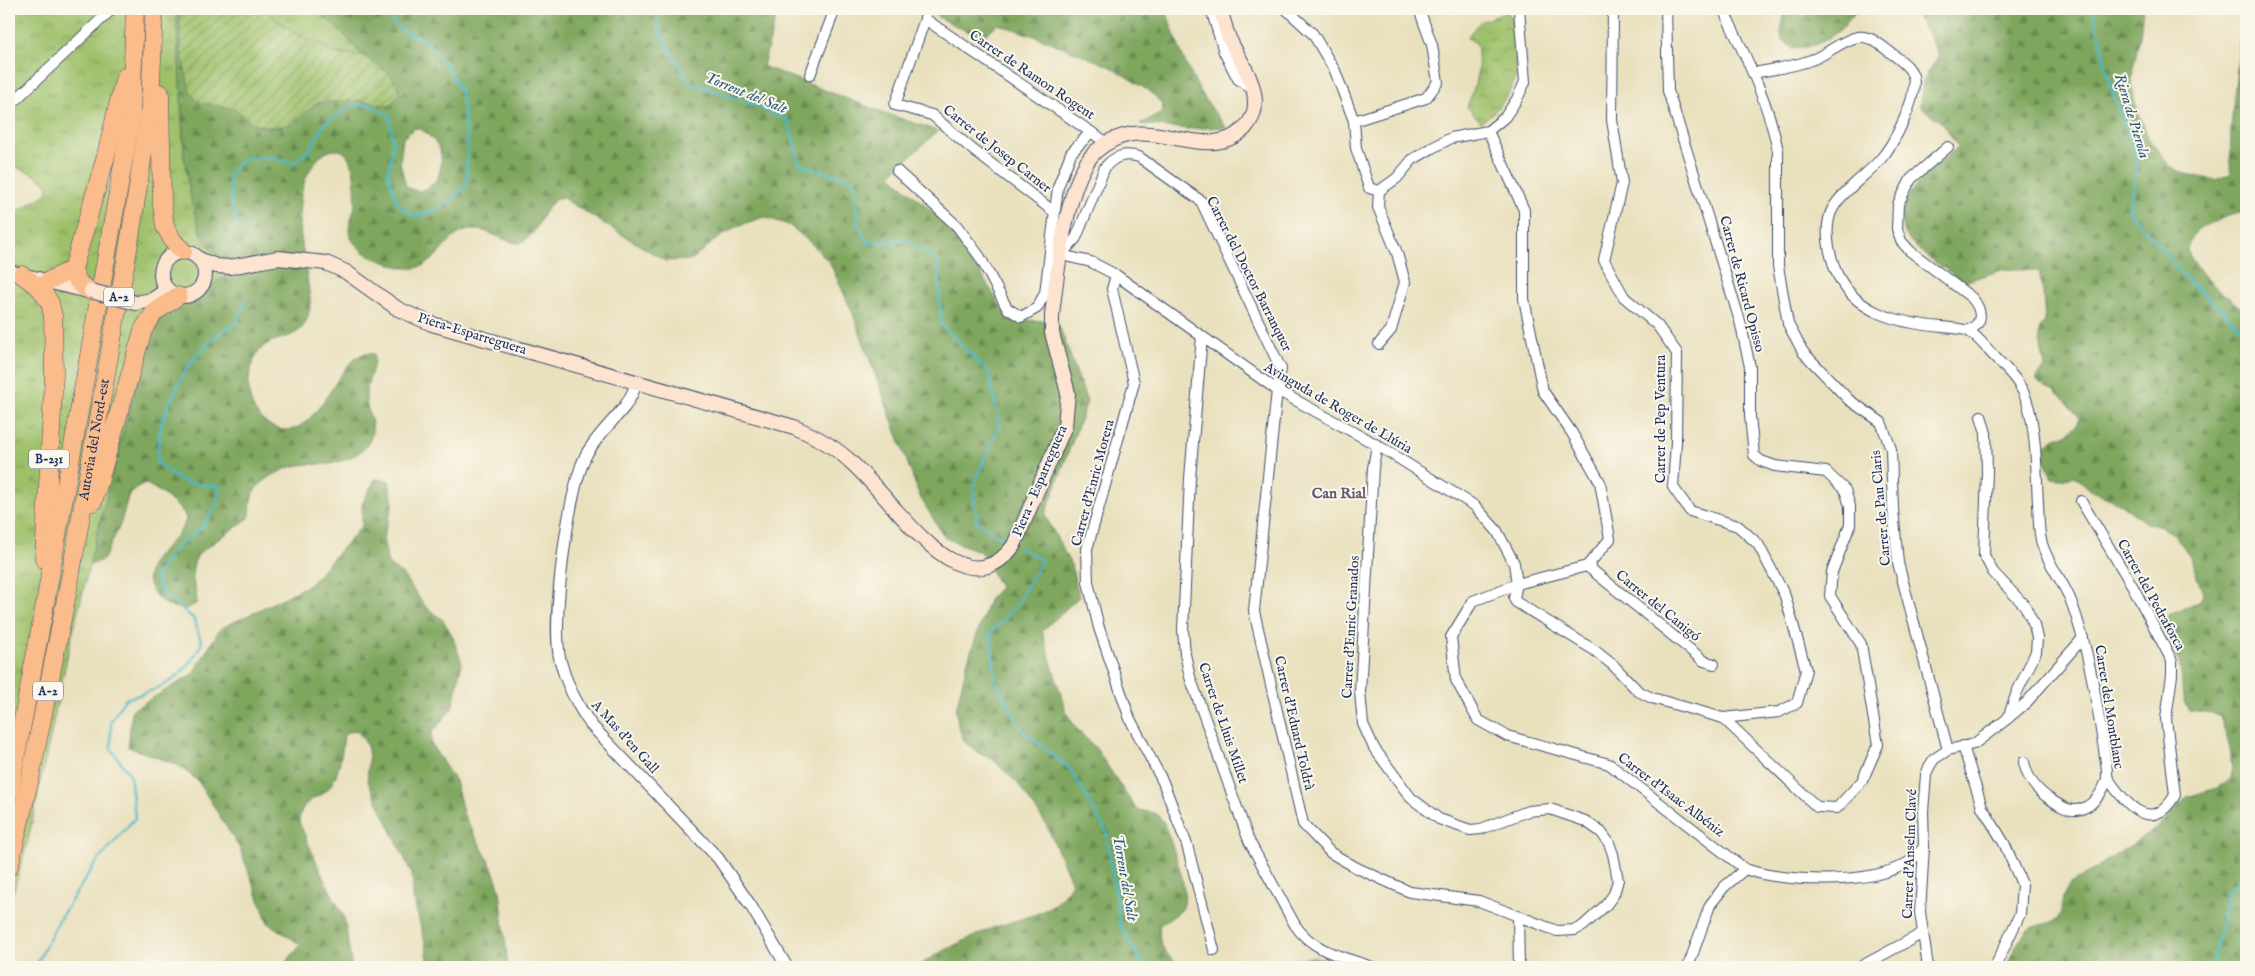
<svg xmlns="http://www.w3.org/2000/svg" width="2255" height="976" viewBox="0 0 2255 976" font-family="'IM FELL English',serif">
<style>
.grass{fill:url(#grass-tufts);stroke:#5c7864}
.forest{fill:url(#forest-firs);stroke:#4c6a5e;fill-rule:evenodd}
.park{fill:url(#park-crowns);stroke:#5c7864}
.garden{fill:url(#garden-furrows);stroke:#5c7864}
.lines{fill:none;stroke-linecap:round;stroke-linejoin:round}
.stream{stroke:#4ab8c3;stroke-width:2.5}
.minor-casing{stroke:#3a4a6c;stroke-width:12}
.tertiary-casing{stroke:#3a4a6c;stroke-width:13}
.secondary-casing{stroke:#3a4a6c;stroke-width:16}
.motorway-casing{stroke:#3a4a6c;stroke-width:19}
.minor{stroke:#fff;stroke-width:10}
.tertiary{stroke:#fff;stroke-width:11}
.secondary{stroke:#fde4d0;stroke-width:14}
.motorway{stroke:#f9bc8a;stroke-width:18}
.secondary-bridge-casing{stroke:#3a4a6c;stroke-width:16;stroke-linecap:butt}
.secondary-bridge{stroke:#fde4d0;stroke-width:14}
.labels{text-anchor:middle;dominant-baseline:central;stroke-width:4;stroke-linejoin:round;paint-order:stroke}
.shield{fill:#fbf7ec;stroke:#5e6b89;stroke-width:1}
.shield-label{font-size:12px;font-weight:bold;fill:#1b2f5e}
.street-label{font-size:14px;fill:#1b2f5e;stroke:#fbf7ec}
.water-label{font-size:15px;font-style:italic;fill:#29587c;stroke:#fbf7ec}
.neighbourhood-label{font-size:15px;font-weight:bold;fill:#635d71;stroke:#fbf7ec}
</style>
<defs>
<pattern id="grass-tufts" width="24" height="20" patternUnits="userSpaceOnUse" patternTransform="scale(1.25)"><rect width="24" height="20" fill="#9dc069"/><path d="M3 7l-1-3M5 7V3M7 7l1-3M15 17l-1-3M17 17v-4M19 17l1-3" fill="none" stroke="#7f9c5a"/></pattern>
<pattern id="forest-firs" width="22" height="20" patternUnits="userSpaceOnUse" patternTransform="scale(1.25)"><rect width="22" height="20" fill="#7ea65d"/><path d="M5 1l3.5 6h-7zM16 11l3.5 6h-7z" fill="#668850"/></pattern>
<pattern id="park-crowns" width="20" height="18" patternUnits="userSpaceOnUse" patternTransform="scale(1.25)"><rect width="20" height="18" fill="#9dc069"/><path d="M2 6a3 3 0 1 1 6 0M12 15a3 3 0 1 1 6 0" fill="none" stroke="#7f9c5a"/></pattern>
<pattern id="garden-furrows" width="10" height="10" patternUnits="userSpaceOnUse" patternTransform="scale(1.25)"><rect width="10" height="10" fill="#9dc069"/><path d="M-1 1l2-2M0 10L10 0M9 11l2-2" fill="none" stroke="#7f9c5a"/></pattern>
</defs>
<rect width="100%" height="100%" fill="#fbf7ec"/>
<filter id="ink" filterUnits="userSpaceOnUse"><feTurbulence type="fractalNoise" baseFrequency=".02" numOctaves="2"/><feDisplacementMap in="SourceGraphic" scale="10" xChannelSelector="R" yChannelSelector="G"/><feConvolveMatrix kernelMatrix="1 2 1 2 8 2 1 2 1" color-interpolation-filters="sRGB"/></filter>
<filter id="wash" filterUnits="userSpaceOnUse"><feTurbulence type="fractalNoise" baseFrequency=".0096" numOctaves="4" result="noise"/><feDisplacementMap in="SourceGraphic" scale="20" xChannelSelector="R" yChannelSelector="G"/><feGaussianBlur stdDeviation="1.12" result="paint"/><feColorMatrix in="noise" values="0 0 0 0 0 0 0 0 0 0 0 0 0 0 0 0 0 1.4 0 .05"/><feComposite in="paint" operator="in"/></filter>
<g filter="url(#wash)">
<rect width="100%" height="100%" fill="#e9e0bd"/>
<g class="grass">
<path d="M9,9H176L184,154L191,199L200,231L211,249L225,258L226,275L196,299L186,302L155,321L117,454L70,644L28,841L9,907V216L47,194L48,185L35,175L9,164Z"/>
<path d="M263,9H315L341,31L362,55L339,54L295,33Z"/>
</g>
<g class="forest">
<path d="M176,9H180L181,50L190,91L201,103L235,109L252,123L263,127H279L295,121L317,103L359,100L382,105L389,73L362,55L341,31L315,9H778L763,66L876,110L938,131L890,175L956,232L1008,319L1058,322L1087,402L1045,515L1071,565L1079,597L1042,631L1066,712L1076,728L1095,747L1136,809C1150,814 1155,808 1164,823C1170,841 1192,893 1182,909C1177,916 1166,919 1160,925C1156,945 1167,956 1182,967H916C939,952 963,941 988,930C1021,916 1052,918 1072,883L1046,824L1018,784L992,759L976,752L964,741L958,726L956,709L967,663L989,600L1000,587L981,552L945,538L920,497L853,314L830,263L811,243L789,225L764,217L737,226L713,242L692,260L665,261L561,197C539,207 542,233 520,243C504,243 491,229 473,230C439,230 440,285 388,263C376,259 366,256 358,247C354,243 349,237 349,231C349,222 354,213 355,205C356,191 356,147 335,150C324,151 317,159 311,168C291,201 302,240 307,276C308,286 311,297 310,307C305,345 276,332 261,349C245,368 243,406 265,422C313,457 332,366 363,354C366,353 371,354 374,354C376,370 365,382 366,398C366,409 374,420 372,432C370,452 347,461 329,464C318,465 306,463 295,466C282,469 261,480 254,492C249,501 252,509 249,518L199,553C186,575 196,582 197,603C188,609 183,610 172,607C162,603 158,599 152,590C134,562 183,541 186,518C182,507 156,488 146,484L135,488L128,497L120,525L104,559L89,566L117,454L155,321L176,304L196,299L226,275L225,259L211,249L200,231L191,199L184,154ZM415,128C422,129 424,131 428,135C444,149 443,159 438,178C429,190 418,195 406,186L400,163L403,138Z"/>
<path d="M934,9H1166C1180,55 1194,88 1226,127L1187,129L1140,124L1162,113L1163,105L1152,93L1111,67L1043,39L998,24L981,38L938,17Z"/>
<path d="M1784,9H1857C1843,32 1821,47 1794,49L1782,40C1779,29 1785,20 1784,9Z"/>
<path d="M1913,9H2143L2140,36L2133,68L2132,85L2135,102L2148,138L2170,166L2185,174L2216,180L2230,174L2231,127L2241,28L2239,9H2246V212C2232,214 2203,223 2193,235C2190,238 2189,245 2187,250C2199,277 2224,294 2246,312V967H2006C2012,955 2019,935 2031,928C2039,924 2049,925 2057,919C2066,910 2057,898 2071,884L2157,828L2187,797L2217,788L2230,779L2232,772L2230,747L2220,717L2212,713L2189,710C2180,699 2183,687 2181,673C2179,657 2169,638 2165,621L2169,614L2200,601L2203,594L2190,556L2174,534L2161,527L2146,523L2121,504L2092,491L2075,476L2060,479L2052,478L2046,464L2044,448C2055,432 2070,441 2080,418C2073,409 2065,399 2055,392C2048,387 2041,387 2036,379L2045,367L2039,336L2040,328L2045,321L2043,293L2039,271L2005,269L1964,282C1947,269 1925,258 1911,242C1879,205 1934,168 1958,147L1943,124L1920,106L1923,81L1939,55Z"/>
<path d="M375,479L389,481L393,503L383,538L388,564L402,574L426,607L443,620L452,635L462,663L452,709L433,731L431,736V744L455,781L464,815L492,867L500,890L508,967H429L426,946L413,898L412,874L368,782C366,760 375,750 357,731L348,732L344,735C342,751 340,772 331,785C320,801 301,796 299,822L323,877L344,917L352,967H287L285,963L301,945L268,923L240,849L198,781L178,765L128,747L132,710L192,675L220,629L309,585L362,526V504Z"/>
<path d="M1313,957L1328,959L1354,967H1251H1272L1295,959Z"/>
</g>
<path class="park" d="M1508,12C1525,54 1522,95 1481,122L1467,107C1476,83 1481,70 1477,44L1467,37L1480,22Z"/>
<path class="garden" d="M180,9H263L295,33L339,54L362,55L389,73L399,88V94L389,106L359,100L317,103L290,125L268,127L252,123L235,109L201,103L196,100L190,91L181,50Z"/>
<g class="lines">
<g class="stream">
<path d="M656,9L659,32L690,82L746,102L788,120L800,165L855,180L858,226L869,243L906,239L938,261L941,324L988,372L1000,423L973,487L977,522L1009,541"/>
<path d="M2093,9L2110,86L2138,161L2129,211L2187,280L2246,332"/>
<path d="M239,234L232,204L229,173L245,158H272L294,163L309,150L326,122L353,105H371L390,116L393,146L388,175L398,204L415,217L442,207L466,187L468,147L461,93L446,65L425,40L405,32L378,9"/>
<path d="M1018,547L1042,560L1015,608L990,633L996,682L1021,729L1071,770L1106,831L1120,925L1144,967"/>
<path d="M35,967L60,918L95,864L135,818L130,775L111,749V721L125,699C163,689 184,679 202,643L193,618L160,590L156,576L174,549L201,528L217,506L220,486C189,484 180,484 157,462L160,429L170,401L188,366L210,341L237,322L246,301"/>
<path d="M2212,967L2227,892L2246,875"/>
</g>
</g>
</g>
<g filter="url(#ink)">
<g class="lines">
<g class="minor-casing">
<g id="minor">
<path d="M926,9L925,19L1107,143"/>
<path d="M1211,9L1224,52L1238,79L1253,90"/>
<path d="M1286,9L1313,34L1335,71L1354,121L1356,148L1369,188L1379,191L1397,178L1412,160L1432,148L1451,138L1488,131L1505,117L1517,99L1525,82L1519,9"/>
<path d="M1666,9L1668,91L1740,321L1750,367V416L1754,455L1761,461L1775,466L1826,472L1845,490L1850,506V525L1832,572L1830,596L1861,644L1878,745L1862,781L1837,808L1817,807L1723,718"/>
<path d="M1723,9C1745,55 1768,100 1778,151V266L1788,324L1803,352L1849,400L1881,422L1891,449L1893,509L1898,563L1948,750"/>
<path d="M925,19L895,105L932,115L973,150L1053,211"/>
<path d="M1754,73C1773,69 1793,67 1811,60C1827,55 1841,40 1858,37C1872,35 1883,48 1894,55C1901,61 1910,66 1913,76C1919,97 1893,146 1879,161C1865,176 1839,194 1831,212C1824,230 1829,252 1835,269C1853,314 1899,323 1942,327C1950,328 1963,328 1970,332C1979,338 1987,349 1995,357C2004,367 2015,376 2021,388C2037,415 2036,472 2038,503C2039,517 2038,531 2042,544C2048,564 2063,581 2071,601C2089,650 2096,699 2104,749C2105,758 2108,770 2107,778C2104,792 2091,809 2076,810C2067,811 2057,804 2050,799C2036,790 2027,778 2024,762"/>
<path d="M810,75L835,9"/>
<path d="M9,106L112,9"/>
<path d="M1354,121L1426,98L1438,82L1432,45L1419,9"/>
<path d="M1488,131L1524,210V299L1543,391L1572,433L1600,482L1610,539L1587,566L1517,584L1473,601L1451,637L1456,680L1478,720L1507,736L1609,764L1745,869"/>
<path d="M1948,147L1911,179L1898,204L1897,229L1901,241L1910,251L1972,298C1982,310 1984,323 1969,330"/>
<path d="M897,171L957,226L980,257L1007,308L1021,317L1037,308L1045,293L1058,187L1071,153L1091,132"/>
<path d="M1379,191L1378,207L1397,253L1405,282L1391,330L1379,344"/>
<path d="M1061,255L1076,238L1105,167C1115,156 1124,153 1139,157L1201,201L1281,369L1277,390L1254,611L1303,824L1331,853L1357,868L1410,892L1479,901L1557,931L1575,930L1583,926L1606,905L1614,894L1618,880L1613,854L1609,843L1601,832L1585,821L1550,809L1528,811L1481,829L1470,830L1439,819L1411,798L1374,748L1363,724L1360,692L1373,468L1377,445"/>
<path d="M1061,255L1091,262L1116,275L1277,390L1377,445L1475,506L1497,531L1514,563L1517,584L1514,598L1516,602L1594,650L1613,665L1638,691L1652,698L1723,718L1779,712L1797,703L1806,670L1785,596L1758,544L1738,526L1690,511L1673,487L1676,442L1677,353L1657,325L1624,297L1604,260L1622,183L1612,120L1613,9"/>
<path d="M1116,275L1112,289L1134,383L1087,549L1088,582L1099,628L1130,719L1163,782L1187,845L1214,950"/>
<path d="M1202,336L1190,478L1183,630L1185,654L1190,677L1249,841L1295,925C1313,952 1344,957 1372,967"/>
<path d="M1981,416L1986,433L1987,472L1984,555L1993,572L2025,606L2034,625L2037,638L2036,652L2017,692L2008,718"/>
<path d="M2081,501L2133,587L2172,661V675L2166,719L2175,795C2151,837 2124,802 2107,777"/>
<path d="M1587,566L1704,661L1714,664"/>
<path d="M1963,746L1982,807L2004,843L2022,884L2020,914L1995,967"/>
<path d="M1518,915L1519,967"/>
<path d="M1688,967L1710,905L1724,887L1745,869C1784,883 1871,885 1907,863C1914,859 1919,853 1924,847"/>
<path d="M1860,967L1923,933"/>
<path d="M1928,967L1920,912L1924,847L1923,811L1926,775L1929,767L1934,759L1948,750L1974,744L2007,719L2026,703L2083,638"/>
</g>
</g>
<g class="tertiary-casing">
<path id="tertiary" d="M637,382C634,390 630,399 625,406C612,423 595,437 585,457C568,493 551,621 560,660C566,684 577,705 591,725L718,858L751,906L787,967"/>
</g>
<g class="secondary-casing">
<g id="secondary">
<circle cx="183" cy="274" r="22"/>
<path d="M201,260L216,266L230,267L278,258L326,263L346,272L398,309L432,324L794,427C815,436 836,447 852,463C867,477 880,492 894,508C922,539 974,601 1014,545L1065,426L1068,393L1052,333V315C1057,273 1066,181 1095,152C1105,143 1118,136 1132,134C1169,129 1214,159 1245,128C1251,121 1255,114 1255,104C1256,81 1238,58 1229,38C1225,28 1223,18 1220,9"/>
<path d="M9,272L88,291"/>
<path d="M136,303L152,300L167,290"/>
</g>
</g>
<g class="motorway-casing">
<g id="motorway">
<path d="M160,93L162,204L165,226L173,241L183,251"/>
<path d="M22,275L40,288L50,303L53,316L54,374L44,559"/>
<path d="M48,281L73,269"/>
<path d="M91,291C80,286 76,281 73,269L105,159L125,77"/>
<path d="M93,502L143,330L154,313L178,296"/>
<path d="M9,792L43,615L126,147L131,116L135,9"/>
<path id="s1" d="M9,867L31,774L69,584L131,232L150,108L154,9"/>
</g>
</g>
<use href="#minor" class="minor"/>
<use href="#tertiary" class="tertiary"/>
<use href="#secondary" class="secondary"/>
<use href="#motorway" class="motorway"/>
<g class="secondary-bridge-casing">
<path id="secondary-bridge" d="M91,291L136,303"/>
</g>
<use href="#secondary-bridge" class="secondary-bridge"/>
</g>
</g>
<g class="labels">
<g class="shield">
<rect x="104" y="287.5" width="30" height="19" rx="4"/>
<rect x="29" y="449.5" width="40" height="19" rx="4"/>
<rect x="33" y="681.5" width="30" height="19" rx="4"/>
</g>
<g class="shield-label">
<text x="119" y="297">A-2</text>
<text x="49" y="459">B-231</text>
<text x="48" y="691">A-2</text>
</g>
<g class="street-label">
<text transform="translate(1032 75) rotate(34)">Carrer de Ramon Rogent</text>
<text transform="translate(997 149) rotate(38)">Carrer de Josep Carner</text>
<text transform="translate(1249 274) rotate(63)">Carrer del Doctor Barranquer</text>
<text transform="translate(1742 284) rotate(75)">Carrer de Ricard Opisso</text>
<text transform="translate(472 334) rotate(17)">Piera-Esparreguera</text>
<text transform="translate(1338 408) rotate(30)">Avinguda de Roger de Llúria</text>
<text transform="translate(1661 419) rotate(-90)">Carrer de Pep Ventura</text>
<text stroke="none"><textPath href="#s1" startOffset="436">Autovia del Nord-est</textPath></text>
<text transform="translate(1040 481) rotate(-67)">Piera - Esparreguera</text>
<text transform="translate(1093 483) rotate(-75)">Carrer d'Enric Morera</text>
<text transform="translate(1881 508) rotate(-95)">Carrer de Pau Claris</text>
<text transform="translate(2151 595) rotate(61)">Carrer del Pedraforca</text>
<text transform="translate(1658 606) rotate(39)">Carrer del Canigó</text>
<text transform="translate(1351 627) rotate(-87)">Carrer d'Enric Granados</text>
<text transform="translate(2109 707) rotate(81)">Carrer del Montblanc</text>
<text transform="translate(1223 723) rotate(71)">Carrer de Lluis Millet</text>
<text transform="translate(1294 723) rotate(77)">Carrer d'Eduard Toldrà</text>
<text transform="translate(625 737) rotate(48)">A Mas d'en Gall</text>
<text transform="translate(1671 795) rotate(37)">Carrer d'Isaac Albéniz</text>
<text transform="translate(1910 854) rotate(-88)">Carrer d'Anselm Clavé</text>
</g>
<g class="water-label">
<text transform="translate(746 93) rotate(22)">Torrent del Salt</text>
<text transform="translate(2132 116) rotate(73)">Riera de Pierola</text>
<text transform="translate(1125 878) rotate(80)">Torrent del Salt</text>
</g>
<g class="neighbourhood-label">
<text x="1339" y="493">Can Rial</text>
</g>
</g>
<rect width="2255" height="976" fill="none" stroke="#fbf7ec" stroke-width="30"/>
</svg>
